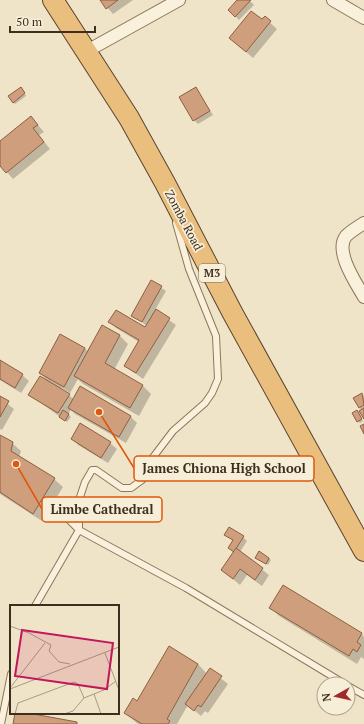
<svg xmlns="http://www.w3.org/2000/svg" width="364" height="724" viewBox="0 0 364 724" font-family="'PT Serif',serif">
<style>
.shadow{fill:#0003}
.building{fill:#cf9f7d;stroke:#8d5f41}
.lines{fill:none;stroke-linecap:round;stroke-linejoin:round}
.service-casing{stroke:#8d765c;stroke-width:8}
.minor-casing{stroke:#8d765c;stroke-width:14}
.trunk-casing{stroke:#5b4430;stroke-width:22}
.service{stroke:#faf1dc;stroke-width:6}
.minor{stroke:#faf1dc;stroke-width:12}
.trunk{stroke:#eabe7c;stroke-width:20}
.labels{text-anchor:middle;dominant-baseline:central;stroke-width:3.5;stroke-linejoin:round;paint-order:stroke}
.shield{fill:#f7eed8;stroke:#756857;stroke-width:1}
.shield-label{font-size:11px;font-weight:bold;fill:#3d2e20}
.street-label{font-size:12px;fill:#3d2e20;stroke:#f7eed8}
.inset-road{fill:none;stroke:#a89b85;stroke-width:1}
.view{fill:#c2185b;fill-opacity:0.15;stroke:#c2185b;stroke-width:2}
.inset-edge{fill:none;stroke:#3d2e20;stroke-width:2}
.leader{fill:none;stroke:#df570d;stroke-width:1.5}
.callout-dot{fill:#df570d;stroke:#f7eed8;stroke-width:1.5}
.callout{fill:#f7eed8;stroke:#df570d;stroke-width:1.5}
.callout-label{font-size:13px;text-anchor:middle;font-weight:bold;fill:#3d2e20}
</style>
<rect width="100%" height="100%" fill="#f0e4c8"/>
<g class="shadow">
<path d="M101,0H133L113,14Z"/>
<path d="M239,0H249L254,5L239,20L229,10Z"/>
<path d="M265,18L277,29L253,58L230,38L262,21Z"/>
<path d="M196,89L213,115L198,124L194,120Z"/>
<path d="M23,90L26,96L15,104L13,102Z"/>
<path d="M31,117L44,132L39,135L50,149L13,179L0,164V142Z"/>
<path d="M151,281L166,291L155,310L176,325L143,379L125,366L139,342L116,328L110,322L145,329L147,326L132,315Z"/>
<path d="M120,336L128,344L114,370L143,386L151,394L139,416L83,384L78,379L70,393L62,388L61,390L74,399L130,416L137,423L126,443L75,414L71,410L68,414L71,417L67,422L30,395L47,380L40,373L85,348L88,352Z"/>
<path d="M0,361L22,375L29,381L21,393L0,380Z"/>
<path d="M362,394L364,396V417L360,408Z"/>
<path d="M0,398L14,409L2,430L0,429Z"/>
<path d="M358,413L363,421L360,423L358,421Z"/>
<path d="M0,436L12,443L21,451L19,457L54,479L63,487L42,521L0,494Z"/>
<path d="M72,438L110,443L117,449L108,463L78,445Z"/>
<path d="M225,534L243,537L247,541L240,552L269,575L262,586L247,575L240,585L222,570L233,552L229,548L233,541Z"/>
<path d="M269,558L271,560L268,565L258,559Z"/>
<path d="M283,586L362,634L364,637V659L361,657L357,664L279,616L270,607Z"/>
<path d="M198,664L207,674L210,670L228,684L208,713L205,711L201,716L188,705L177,724H138L125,713L138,702Z"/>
</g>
<g class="building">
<path d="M100,0H118L106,9Z"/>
<path d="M237,0H251L235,17L228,10Z"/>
<path d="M251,11L262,19L265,16L271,21L246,52L229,38Z"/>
<path d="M21,87L25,93L13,103L8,96Z"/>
<path d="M196,87L210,111L193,121L179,97Z"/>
<path d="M31,116L38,125L33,128L44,142L6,173L0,166V141Z"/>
<path d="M151,280L162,286L142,322L131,316Z"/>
<path d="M156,309L170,318L136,373L124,366L139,340L108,322L116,310L145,327Z"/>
<path d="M102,325L120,335L105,363L143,385L130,408L74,376Z"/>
<path d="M60,334L85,348L64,387L39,373Z"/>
<path d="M0,360L23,374L15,388L0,379Z"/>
<path d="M40,376L70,394L58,413L28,395Z"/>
<path d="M80,386L131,416L119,437L68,408Z"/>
<path d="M362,393L364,405L359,408L353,398Z"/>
<path d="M0,396L9,401L0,417Z"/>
<path d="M364,408V419L359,411Z"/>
<path d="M63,410L69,414L65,421L59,417Z"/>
<path d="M357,410L362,419L357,422L352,413Z"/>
<path d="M80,423L111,442L101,458L71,439Z"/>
<path d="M364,424V434L360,426Z"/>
<path d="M0,435L13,442L11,451L55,478L33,514L0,492Z"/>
<path d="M229,527L244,536L234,552L228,548L233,540L224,535Z"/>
<path d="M236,548L263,568L255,580L240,569L233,579L221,570Z"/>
<path d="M259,551L269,558L266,564L255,558Z"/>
<path d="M283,585L362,633L357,642L361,645L357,652L353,649L349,656L269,608Z"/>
<path d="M169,646L198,664L167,719L170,721L168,724H142L124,713L133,698L137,701Z"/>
<path d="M210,668L222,676L201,707L198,705L194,711L185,704Z"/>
<path d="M15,713H28L77,722V724H13Z"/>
</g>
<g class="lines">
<g class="service-casing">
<g id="service">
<path d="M66,517L79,530L186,588L345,684"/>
<path d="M35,606L79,530V500L85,482L92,470H96L122,488H131L142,480L151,460L173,431L205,403L212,393L218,379L216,336L189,269L176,223"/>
<path d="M348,686L364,695"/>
<path d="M1,724L11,674"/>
</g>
</g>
<g class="minor-casing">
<g id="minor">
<path d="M333,0L364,18"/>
<path d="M87,51L179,0"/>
<path d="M364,223C358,227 351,231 346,236C334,251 356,283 364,297"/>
</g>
</g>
<g class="trunk-casing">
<path id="trunk" d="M53,0L129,118L165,183L232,312L364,551"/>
</g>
<use href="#service" class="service"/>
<use href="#minor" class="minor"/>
<use href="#trunk" class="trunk"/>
</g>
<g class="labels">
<rect class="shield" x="199" y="264" width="26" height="18" rx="3"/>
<g class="shield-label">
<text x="212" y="273">M3</text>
</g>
<g class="street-label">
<text transform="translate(184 220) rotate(62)">Zomba Road</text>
</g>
</g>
<g transform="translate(10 605)">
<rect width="109" height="109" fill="#f0e4c8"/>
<path class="inset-road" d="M0,21L19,28L41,40L39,46L49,57L60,59M95,48L109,85M0,83L35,38M0,84L109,42M84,89L91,109M5,109L8,98L64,77L68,79L74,93M54,109L63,106L74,93L94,85L106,76"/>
<path class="view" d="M12,25L103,38L97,84L5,71Z"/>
<rect width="109" height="109" class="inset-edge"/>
</g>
<path class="leader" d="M99 412L134 468M16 464L42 509"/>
<g class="callout-dot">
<circle cx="99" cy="412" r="4"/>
<circle cx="16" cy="464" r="4"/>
</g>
<g class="callout">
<rect x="134" y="456" width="180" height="25" rx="4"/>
<rect x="42" y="497" width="120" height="25" rx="4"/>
</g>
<g class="callout-label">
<text x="224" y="473">James Chiona High School</text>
<text x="102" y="514">Limbe Cathedral</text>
</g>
<g transform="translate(336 696) rotate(262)"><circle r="19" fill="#f7eed8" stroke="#ada18e"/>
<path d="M0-3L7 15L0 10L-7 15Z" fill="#9e2a2b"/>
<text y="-6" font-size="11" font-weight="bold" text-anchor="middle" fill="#3d2e20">N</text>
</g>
<path d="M10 26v6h85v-6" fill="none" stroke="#3d2e20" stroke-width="2"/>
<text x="16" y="26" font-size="12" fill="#3d2e20" stroke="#f7eed8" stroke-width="3" paint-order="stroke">50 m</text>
</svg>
